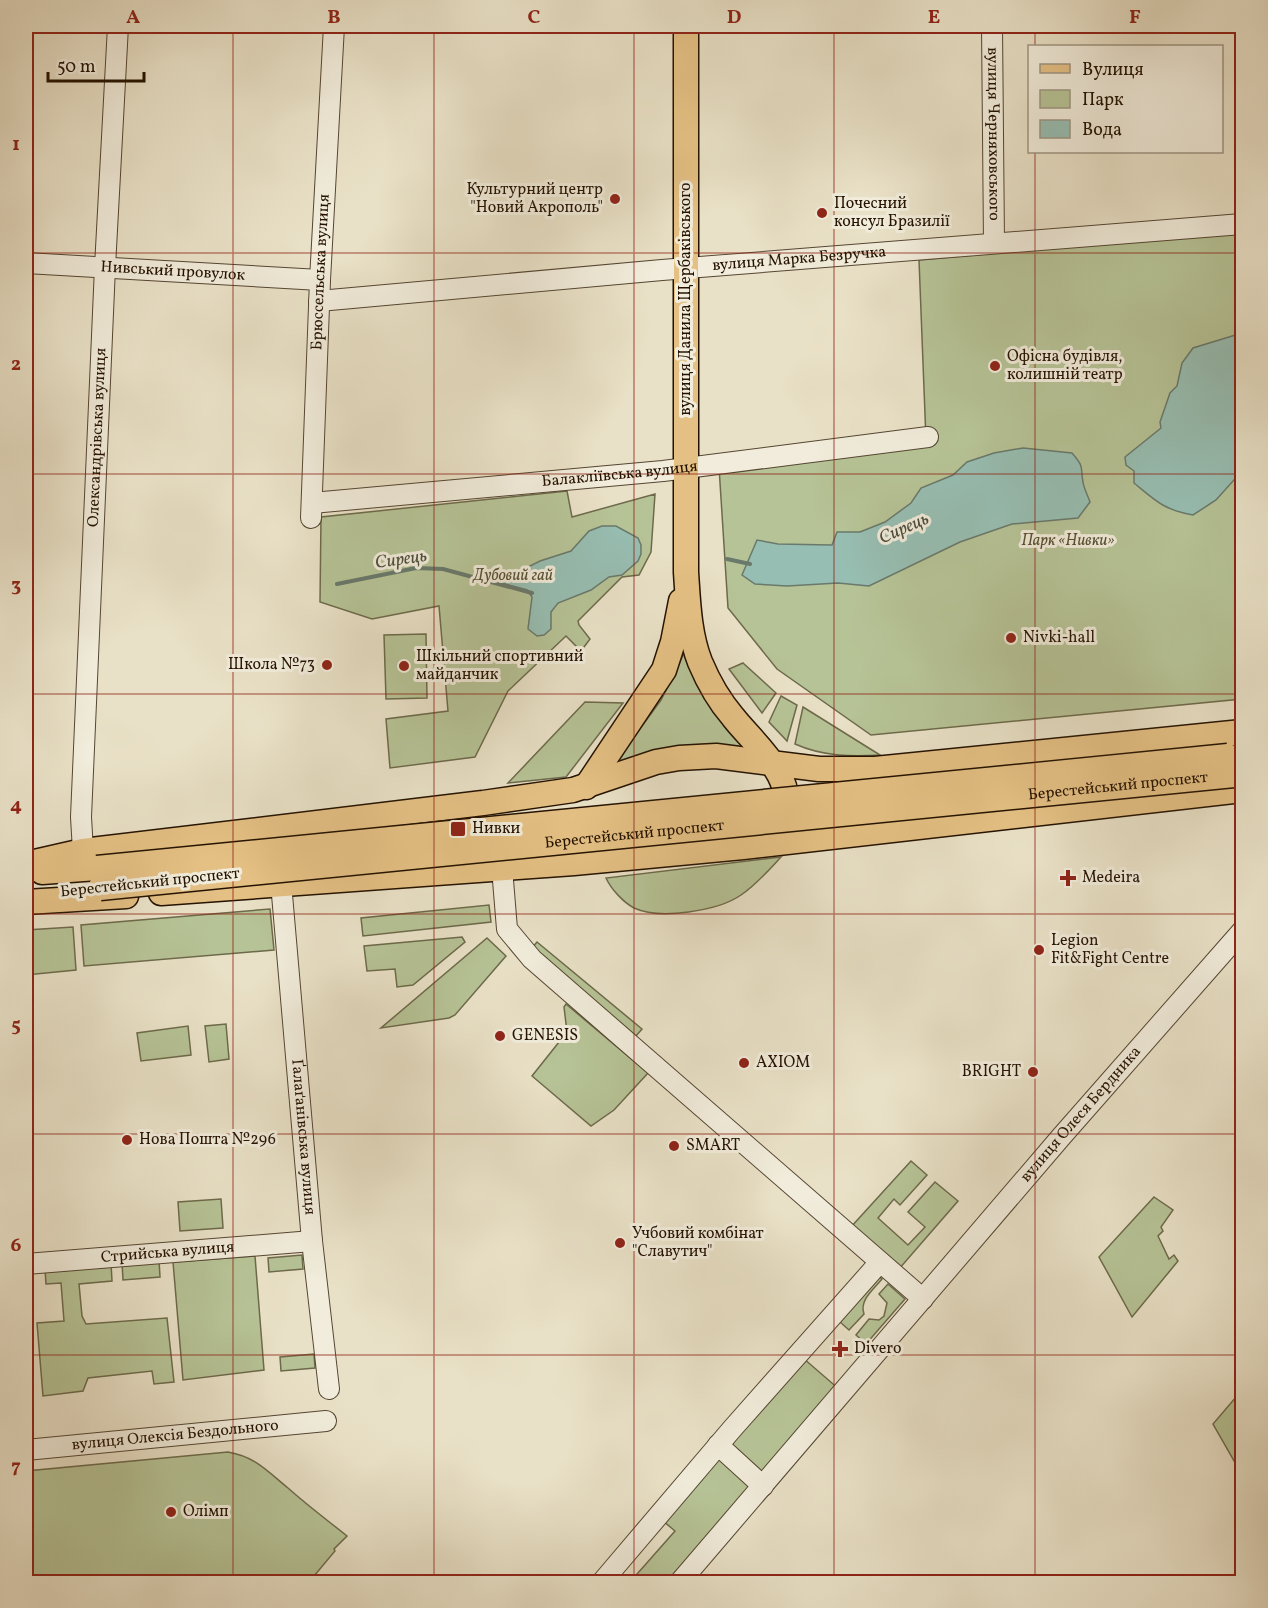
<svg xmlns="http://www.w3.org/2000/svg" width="1268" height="1608" viewBox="0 0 1268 1608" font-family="Vollkorn,serif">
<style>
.green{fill:#b6c396;stroke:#6d6a4b;stroke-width:1.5}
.water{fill:#97beb2;stroke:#69796b;stroke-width:1.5}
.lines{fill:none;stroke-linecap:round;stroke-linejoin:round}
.stream{stroke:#69796b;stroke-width:4}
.minor-casing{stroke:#554632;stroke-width:22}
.major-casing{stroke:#241200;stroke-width:27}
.minor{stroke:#f1ecdb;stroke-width:20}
.major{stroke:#e4c084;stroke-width:24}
.major-bridge-casing{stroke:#241200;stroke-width:27;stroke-linecap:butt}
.major-bridge{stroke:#e4c084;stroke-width:24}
.grid{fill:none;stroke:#8f2418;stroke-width:1.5;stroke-opacity:0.55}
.poi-dot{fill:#8f2418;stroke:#f1ecdb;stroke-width:2}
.labels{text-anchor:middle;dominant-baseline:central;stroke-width:6;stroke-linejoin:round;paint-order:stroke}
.street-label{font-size:16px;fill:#241200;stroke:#f1ecdb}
.poi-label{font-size:16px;fill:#241200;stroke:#f1ecdb;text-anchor:start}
.park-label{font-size:16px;font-style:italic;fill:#575034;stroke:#f1ecdb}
.water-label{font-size:18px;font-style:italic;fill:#4c4e3e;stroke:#f1ecdb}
.neatline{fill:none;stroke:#8f2418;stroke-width:2}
.grid-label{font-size:20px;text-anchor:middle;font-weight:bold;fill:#8f2418}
</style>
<rect width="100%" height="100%" fill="#e9e1c7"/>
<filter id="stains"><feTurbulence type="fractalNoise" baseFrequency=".00333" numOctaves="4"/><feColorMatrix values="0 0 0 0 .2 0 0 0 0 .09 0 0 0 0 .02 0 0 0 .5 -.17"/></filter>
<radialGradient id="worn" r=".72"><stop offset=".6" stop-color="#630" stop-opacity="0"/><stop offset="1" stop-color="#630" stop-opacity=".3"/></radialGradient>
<g class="green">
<path d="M1242,231V699L871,735L777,669L728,608L719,467L926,440L919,260Z"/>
<path d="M567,491L572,517L655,494L651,552L639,575L622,577L578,621L579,625L590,639L581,651L566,636L508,691L475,757L390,768L386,719L448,711L439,606L372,619L320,602L321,517Z"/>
<path d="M426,634L427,698L386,699L384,635Z"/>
<path d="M685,651L745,748L617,766L615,763L661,700L675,673Z"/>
<path d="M743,663L776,693L762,713L729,669Z"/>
<path d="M781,696L797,705L787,741L769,722Z"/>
<path d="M585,702L623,703L566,777L508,783Z"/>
<path d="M803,707L880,755C850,757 822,756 795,744Z"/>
<path d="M781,857C769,870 756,885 741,895C718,911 660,920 634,908C623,902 611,889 606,878Z"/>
<path d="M489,905L491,922L363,936L361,918Z"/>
<path d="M270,909L274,950L84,966L81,925Z"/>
<path d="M73,927L76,970L26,975V930Z"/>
<path d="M462,937L465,942L413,985L397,987L395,969L367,971L364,946Z"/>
<path d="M487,938L506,956L455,1015L449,1018L381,1028Z"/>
<path d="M537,942L642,1029L636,1036L532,948Z"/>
<path d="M566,1004L648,1073L614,1110L591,1126L532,1076L567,1032L564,1007Z"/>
<path d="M226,1024L229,1059L209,1062L205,1026Z"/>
<path d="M188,1026L191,1055L141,1061L137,1033Z"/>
<path d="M911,1161L927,1175L900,1205L894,1199L878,1218L908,1245L925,1227L908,1212L935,1182L958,1201L899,1269L851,1227Z"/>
<path d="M1154,1197L1173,1210L1161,1227L1163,1231L1158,1236L1169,1259L1174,1255L1178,1261L1132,1317L1099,1257Z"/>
<path d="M221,1199L223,1228L180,1231L178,1202Z"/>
<path d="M302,1255L303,1269L269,1272L268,1258Z"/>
<path d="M255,1256L264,1370L183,1380L173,1262Z"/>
<path d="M159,1260L160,1277L123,1280L122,1263Z"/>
<path d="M111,1263L112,1281L79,1284L82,1316L86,1324L167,1318L174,1382L154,1384L152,1371L88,1378L83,1391L43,1396L37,1323L64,1321L61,1283L46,1284L45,1269Z"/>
<path d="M878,1276L882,1279C874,1289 859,1300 864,1314L849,1330L840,1322Z"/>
<path d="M888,1284L905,1299L866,1344L856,1335L869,1319L879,1320L884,1316L887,1303L879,1294Z"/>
<path d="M314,1354L315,1368L281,1371L280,1357Z"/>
<path d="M803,1358L840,1390L764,1476L725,1446Z"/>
<path d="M1242,1390V1459L1237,1466L1213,1424Z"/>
<path d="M228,1452C256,1457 267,1471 288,1488C307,1505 327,1520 347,1536L334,1549L335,1551L309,1582H26V1471Z"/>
<path d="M718,1454L755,1487L673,1582H630L675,1531L663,1521Z"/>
</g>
<g class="water">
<path d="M1242,333V471L1216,500L1193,515C1164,510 1156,501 1134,483V471L1126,465L1125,457L1161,428L1160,422L1170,393L1177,386L1182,363L1193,348Z"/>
<path d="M1023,448L1072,453C1085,468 1080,466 1083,482C1084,489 1088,496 1090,502L1078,518L1012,524L960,542L869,586L838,583L787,586L755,584L742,575L757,540L778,544L832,545L837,532H860L885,522L911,503L921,488L953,475L967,462L994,453Z"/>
<path d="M602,526H616L638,538L641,545V554L638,561L622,575L609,577L591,590L558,603L551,612V629L544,635L537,636L528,629L532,597L527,590L476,576L516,573L540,561L571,551L589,531Z"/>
</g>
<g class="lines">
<g class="stream">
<path d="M727,559L750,564"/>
<path d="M337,584L416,568L443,569L532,593"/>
</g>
<g class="minor-casing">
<g id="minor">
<path id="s1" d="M992,26L994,243"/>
<path id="s2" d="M26,263L320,280"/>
<path id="s3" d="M319,301L662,270L1242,224"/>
<path id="s4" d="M312,503L663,471L928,437"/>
<path id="s5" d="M311,518L320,280L334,26"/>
<path id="s6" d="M83,851L81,817L105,267L118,26"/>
<path d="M502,868L507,929L532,959L923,1299"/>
<path id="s7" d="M281,883L312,1241L329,1389"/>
<path id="s8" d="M26,1264L312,1241"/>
<path d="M718,1445L763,1486"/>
<path id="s9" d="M26,1450L326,1421"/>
<path d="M602,1582L732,1429L880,1262"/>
<path id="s10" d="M680,1582L1061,1137L1242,931"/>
</g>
</g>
<g class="major-casing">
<g id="major">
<path d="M686,26V572C688,602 689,634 700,662C708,681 720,702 733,717C752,742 804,783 779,817"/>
<path d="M586,787L664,670L673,642L681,601"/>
<path d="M26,864L83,851L483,803L573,790L656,762L679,758L716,756L819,769H875L1242,732"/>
<path d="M42,872L97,868"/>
<path d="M161,893L574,863L743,847L1242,790"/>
<path d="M26,902L126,896"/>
</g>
</g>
<use href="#minor" class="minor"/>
<use href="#major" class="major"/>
<g class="major-bridge-casing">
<g id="major-bridge">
<path d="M97,868L1228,756"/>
<path id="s11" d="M100,888L1234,775"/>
</g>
</g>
<use href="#major-bridge" class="major-bridge"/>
</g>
<path class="grid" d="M233,26V1582M434,26V1582M634,26V1582M834,26V1582M1035,26V46M1035,152V1582M26,253H1242M26,474H1242M26,694H1242M26,914H1242M26,1134H1242M26,1355H1242"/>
<g class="poi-dot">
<circle cx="615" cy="199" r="6"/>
<circle cx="822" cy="213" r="6"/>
<circle cx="995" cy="366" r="6"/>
<circle cx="1011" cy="638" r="6"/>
<circle cx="327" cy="665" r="6"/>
<circle cx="404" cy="666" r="6"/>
<rect x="450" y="821" width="16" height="16" rx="3"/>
<path d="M1065 869h6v6h6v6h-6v6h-6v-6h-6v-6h6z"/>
<circle cx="1039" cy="950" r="6"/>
<circle cx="500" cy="1036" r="6"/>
<circle cx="744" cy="1063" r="6"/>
<circle cx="1033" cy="1072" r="6"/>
<circle cx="127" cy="1140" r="6"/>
<circle cx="674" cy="1146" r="6"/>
<circle cx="620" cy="1243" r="6"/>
<path d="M837 1340h6v6h6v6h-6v6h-6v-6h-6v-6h6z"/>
<circle cx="171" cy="1512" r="6"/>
</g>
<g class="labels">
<g class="street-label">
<text stroke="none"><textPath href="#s1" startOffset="108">вулиця Черняховського</textPath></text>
<text stroke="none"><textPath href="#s3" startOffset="482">вулиця Марка Безручка</textPath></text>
<text stroke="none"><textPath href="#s2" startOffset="147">Нивський провулок</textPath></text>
<text stroke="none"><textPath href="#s5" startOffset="246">Брюссельська вулиця</textPath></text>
<text transform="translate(686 299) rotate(-90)">вулиця Данила Щербаківського</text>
<text stroke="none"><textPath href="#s6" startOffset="414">Олександрівська вулиця</textPath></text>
<text stroke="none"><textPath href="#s4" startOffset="309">Балакліївська вулиця</textPath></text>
<text stroke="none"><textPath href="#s11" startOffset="1023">Берестейський проспект</textPath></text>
<text stroke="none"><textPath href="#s11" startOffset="537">Берестейський проспект</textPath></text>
<text transform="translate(150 883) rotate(-6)">Берестейський проспект</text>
<text stroke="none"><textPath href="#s10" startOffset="616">вулиця Олеся Бердника</textPath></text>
<text stroke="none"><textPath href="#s7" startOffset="255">Ґалаґанівська вулиця</textPath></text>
<text stroke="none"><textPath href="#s8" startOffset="142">Стрийська вулиця</textPath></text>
<text stroke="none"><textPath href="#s9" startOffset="150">вулиця Олексія Бездольного</textPath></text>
</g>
<g class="poi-label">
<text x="603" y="190" text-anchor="end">Культурний центр<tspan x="603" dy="18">"Новий Акрополь"</tspan></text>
<text x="834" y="204">Почесний<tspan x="834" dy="18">консул Бразилії</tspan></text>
<text x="1007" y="357">Офісна будівля,<tspan x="1007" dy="18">колишній театр</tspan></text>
<text x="1023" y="638">Nivki-hall</text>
<text x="416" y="657">Шкільний спортивний<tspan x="416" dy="18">майданчик</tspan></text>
<text x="315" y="665" text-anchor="end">Школа №73</text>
<text x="472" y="829">Нивки</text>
<text x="1082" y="878">Medeira</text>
<text x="1051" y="941">Legion<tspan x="1051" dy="18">Fit&amp;Fight Centre</tspan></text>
<text x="512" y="1036">GENESIS</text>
<text x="756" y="1063">AXIOM</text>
<text x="1021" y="1072" text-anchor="end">BRIGHT</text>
<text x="139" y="1140">Нова Пошта №296</text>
<text x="686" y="1146">SMART</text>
<text x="632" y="1234">Учбовий комбінат<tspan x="632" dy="18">"Славутич"</tspan></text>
<text x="854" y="1349">Divero</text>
<text x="183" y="1512">Олімп</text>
</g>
<g class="park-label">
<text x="1068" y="541">Парк «Нивки»</text>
<text x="513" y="576">Дубовий гай</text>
</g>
<g class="water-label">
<text transform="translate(904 529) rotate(-24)">Сирець</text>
<text transform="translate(401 560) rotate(-8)">Сирець</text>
</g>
</g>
<rect width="1268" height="1608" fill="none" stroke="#e9e1c7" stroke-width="66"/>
<rect x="1028" y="45" width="195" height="108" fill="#f1ecdb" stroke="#9f9583" stroke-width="1.5"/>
<rect x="1040" y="64" width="30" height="9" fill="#e4c084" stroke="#9f9583" stroke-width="1.5"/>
<text x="1082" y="75" font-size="18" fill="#241200">Вулиця</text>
<rect x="1040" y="90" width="30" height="18" fill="#b6c396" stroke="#9f9583" stroke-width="1.5"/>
<text x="1082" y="105" font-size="18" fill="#241200">Парк</text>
<rect x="1040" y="120" width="30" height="18" fill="#97beb2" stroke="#9f9583" stroke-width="1.5"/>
<text x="1082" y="135" font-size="18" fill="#241200">Вода</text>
<path d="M48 72v9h96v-9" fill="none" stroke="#241200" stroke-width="3"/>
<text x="57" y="72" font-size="18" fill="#241200" stroke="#f1ecdb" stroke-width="4.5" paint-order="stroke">50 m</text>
<rect x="33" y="33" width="1202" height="1542" class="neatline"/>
<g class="grid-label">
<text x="133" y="23">A</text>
<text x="334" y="23">B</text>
<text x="534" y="23">C</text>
<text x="734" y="23">D</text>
<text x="934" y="23">E</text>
<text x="1135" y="23">F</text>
<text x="16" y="150">1</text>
<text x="16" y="370">2</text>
<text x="16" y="591">3</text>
<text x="16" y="811">4</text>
<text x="16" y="1031">5</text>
<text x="16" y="1251">6</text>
<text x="16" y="1472">7</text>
</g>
<rect width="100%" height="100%" filter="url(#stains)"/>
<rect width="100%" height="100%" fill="url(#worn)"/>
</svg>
